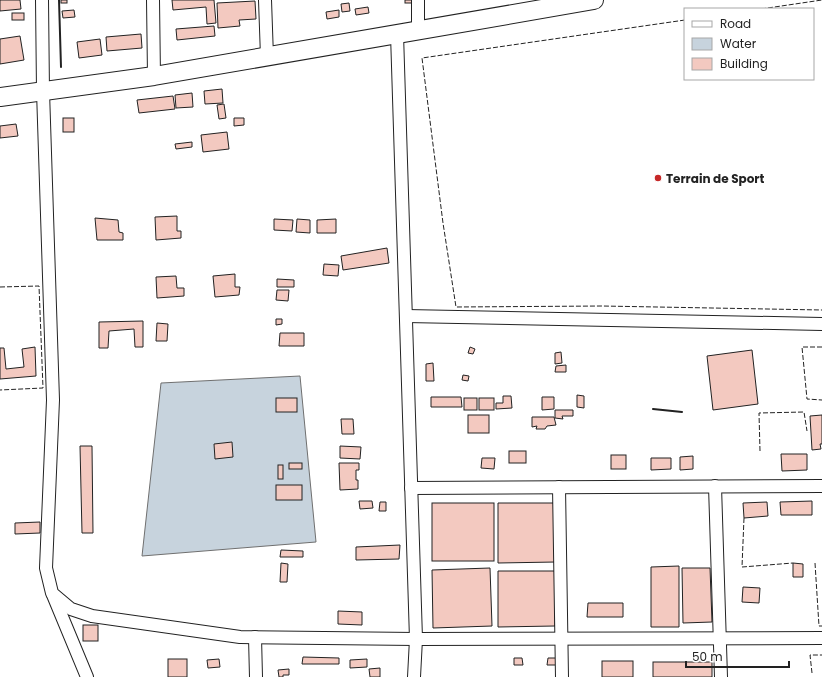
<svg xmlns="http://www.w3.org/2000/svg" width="822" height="677" viewBox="0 0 822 677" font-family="Poppins,sans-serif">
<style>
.water{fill:#c7d3dd;stroke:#6f6f6f}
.building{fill:#f3c9c0;stroke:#222}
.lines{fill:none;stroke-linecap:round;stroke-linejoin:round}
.minor-casing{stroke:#222;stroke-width:14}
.secondary-casing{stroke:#222;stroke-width:20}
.minor{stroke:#fff;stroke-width:12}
.secondary{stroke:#fff;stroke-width:18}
.fence{stroke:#222;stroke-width:1;stroke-dasharray:5 2;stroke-linecap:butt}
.wall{stroke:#222;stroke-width:2}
.poi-dot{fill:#c62828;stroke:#fff;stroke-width:1.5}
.labels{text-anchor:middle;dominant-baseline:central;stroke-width:3;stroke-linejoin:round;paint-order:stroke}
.poi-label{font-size:12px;font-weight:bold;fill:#222;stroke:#fff;text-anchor:start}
</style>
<rect width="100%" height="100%" fill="#fff"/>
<path class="water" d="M300,376L316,542L142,556L161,383Z"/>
<g class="building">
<path d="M0,0H20L21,9L0,11Z"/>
<rect x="61" y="0" width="6" height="3"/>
<path d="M172,0H214L216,23L207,24L206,7L173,10Z"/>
<rect x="405" y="0" width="7" height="3"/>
<path d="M255,1L256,19L239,20L240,26L218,28L217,3Z"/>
<path d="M349,3L350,11L342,12L341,4Z"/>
<path d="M368,7L369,13L356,15L355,9Z"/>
<path d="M74,10L75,17L63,18L62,11Z"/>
<path d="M339,10V17L327,19L326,12Z"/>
<rect x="12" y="13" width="12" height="7"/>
<path d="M214,26L215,36L177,40L176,29Z"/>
<path d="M141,34L142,48L107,51L106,37Z"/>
<path d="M20,36L24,60L0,64V39Z"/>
<path d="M100,39L102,55L79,58L77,42Z"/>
<path d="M222,89L223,103L205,104L204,91Z"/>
<path d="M192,93L193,107L176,108L175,95Z"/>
<path d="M173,96L175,109L139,113L137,100Z"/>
<path d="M224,104L226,118L219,119L217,105Z"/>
<rect x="63" y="118" width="11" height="14"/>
<path d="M234,118H244V125L234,126Z"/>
<path d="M16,124L18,136L0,138V126Z"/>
<path d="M227,132L229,149L203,152L201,135Z"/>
<path d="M192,142V147L176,149L175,144Z"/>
<path d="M177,216V231H181V238L156,240L155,217Z"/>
<path d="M95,218L118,220L119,232L123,233V240H97Z"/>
<path d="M274,219L293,220L292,231L274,230Z"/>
<path d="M297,219L310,220V233L296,232Z"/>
<path d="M336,219V233H317V220Z"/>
<path d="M387,248L389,263L343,270L341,256Z"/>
<path d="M324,264L339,265L338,276L323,275Z"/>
<path d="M235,274V287H240L239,295L215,297L213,276Z"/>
<path d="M176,276L177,288H184V296L157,298L156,277Z"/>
<path d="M277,279L294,280V287H277Z"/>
<path d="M277,290H289L288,301L276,300Z"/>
<path d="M276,319H282V324L276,325Z"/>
<path d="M143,321V347H135L134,329L109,331L108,348H99V322Z"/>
<path d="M157,323L168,324L167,341H156Z"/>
<path d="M280,333H304V346H279Z"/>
<path d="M35,347L36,376L0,379V348H4L6,369L24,367L22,349Z"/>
<path d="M470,347L475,349L473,354L468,353Z"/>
<path d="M752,350L758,404L713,410L707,356Z"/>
<path d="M561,352L562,363L555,364V353Z"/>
<path d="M433,363L434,381H426V364Z"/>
<path d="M566,365V372H555L556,366Z"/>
<path d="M463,375L469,376L468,381L462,380Z"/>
<path d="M577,395L584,396V408L577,407Z"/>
<path d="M503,396H511L512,408L496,409V403H503Z"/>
<path d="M431,397H461L462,407H431Z"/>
<path d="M542,397H554V409L542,410Z"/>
<rect x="276" y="398" width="21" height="14"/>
<rect x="464" y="398" width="13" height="12"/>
<rect x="479" y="398" width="15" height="12"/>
<path d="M555,410H573V416H562L563,419L555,418Z"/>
<rect x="468" y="415" width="21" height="18"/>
<path d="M822,415V444H820L821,449L812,450L810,416Z"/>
<path d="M532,417H554L556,425L547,426L545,429H536L537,426L532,427Z"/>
<path d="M341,419H353L354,434H342Z"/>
<path d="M232,442L233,457L215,459L214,444Z"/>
<path d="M80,446H92L93,533H82Z"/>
<path d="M340,446L361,447L360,459L340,458Z"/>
<rect x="509" y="451" width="17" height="12"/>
<path d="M781,454H807V470L782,471Z"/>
<rect x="611" y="455" width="15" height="14"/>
<path d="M693,456V469L680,470V457Z"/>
<path d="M482,458H495L494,469L481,468Z"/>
<path d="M651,458H671V469L651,470Z"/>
<rect x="289" y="463" width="13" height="6"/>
<path d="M339,463H359V470H356V480H358V489L340,490Z"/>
<rect x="278" y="465" width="5" height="14"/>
<rect x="276" y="485" width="26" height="15"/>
<path d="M359,501H372L373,508L360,509Z"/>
<path d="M812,501V515H781L780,502Z"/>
<path d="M380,502H386V511H379Z"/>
<path d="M767,502L768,516L744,518L743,503Z"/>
<rect x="432" y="503" width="62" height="58"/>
<path d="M498,503H556V562L498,563Z"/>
<path d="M40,522V533L15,534V523Z"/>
<path d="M400,545L399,559L356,560V547Z"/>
<path d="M281,550L303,551V557H280Z"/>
<path d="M281,563L288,564L287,582H280Z"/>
<path d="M793,563L803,564V577H793Z"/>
<path d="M679,566V627H651V567Z"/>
<path d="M490,568L492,626L433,628L432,570Z"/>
<path d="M682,568H710L712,622L683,623Z"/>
<path d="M498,571H555V626L498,627Z"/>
<path d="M743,587L760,588L759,603L742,602Z"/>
<path d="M588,603H623V617H587Z"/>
<path d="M338,611L362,612V625L338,624Z"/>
<rect x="83" y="625" width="15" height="16"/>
<path d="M303,657L339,658V664H302Z"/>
<path d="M514,658H522L523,665H514Z"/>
<path d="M548,658H558L557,665H547Z"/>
<rect x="168" y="659" width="19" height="18"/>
<path d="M219,659L220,667L208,668L207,660Z"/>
<path d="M367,659V667L350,668V660Z"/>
<rect x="602" y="661" width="31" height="16"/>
<rect x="653" y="662" width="59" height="15"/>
<path d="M380,668V677H370L369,669Z"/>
<path d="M289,669V675H283V677H279L278,670Z"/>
</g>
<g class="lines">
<g class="minor-casing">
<g id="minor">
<path d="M42,0L43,91L53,400L46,568L52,593L71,609L92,616L240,637L416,639L822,638"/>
<path d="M153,0L154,76"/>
<path d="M265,0L267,57"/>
<path d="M418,0V31"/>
<path d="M397,34L416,639L414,677"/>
<path d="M406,316L822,324"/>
<path d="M715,486L721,677"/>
<path d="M559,487L562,677"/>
<path d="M411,488L822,486"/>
<path d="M53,595L87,677"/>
<path d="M255,637L256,677"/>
</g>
</g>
<g class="secondary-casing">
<path id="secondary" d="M0,97L154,76L594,0"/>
</g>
<use href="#minor" class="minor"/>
<use href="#secondary" class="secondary"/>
<g class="fence">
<path d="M761,9L822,0"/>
<path d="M685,20L422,58L443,223L456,307L602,306L822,310"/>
<path d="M0,287L39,286L43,388L0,390"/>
<path d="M822,347H802L807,399L822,400"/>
<path d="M760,451L759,413L804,412L807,431"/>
<path d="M744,518L742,567L793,563"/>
<path d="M815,563L819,626H822"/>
<path d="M812,673L810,655H822"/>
</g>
<g class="wall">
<path d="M59,0L61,67"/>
<path d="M653,409L682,412"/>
</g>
</g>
<circle class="poi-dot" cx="658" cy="178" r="4"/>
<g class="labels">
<g class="poi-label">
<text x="666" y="178">Terrain de Sport</text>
</g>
</g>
<rect x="684" y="8" width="130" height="72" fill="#ffffff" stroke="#a7a7a7"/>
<rect x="692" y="21" width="20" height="6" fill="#ffffff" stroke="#a7a7a7"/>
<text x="720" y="28" font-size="12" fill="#222222">Road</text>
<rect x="692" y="38" width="20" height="12" fill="#c7d3dd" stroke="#a7a7a7"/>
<text x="720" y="48" font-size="12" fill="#222222">Water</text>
<rect x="692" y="58" width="20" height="12" fill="#f3c9c0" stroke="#a7a7a7"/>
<text x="720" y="68" font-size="12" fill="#222222">Building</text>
<path d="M686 661v6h103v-6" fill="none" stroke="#222222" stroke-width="2"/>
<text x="692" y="661" font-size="12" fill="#222222" stroke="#ffffff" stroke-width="3" paint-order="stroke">50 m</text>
</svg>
